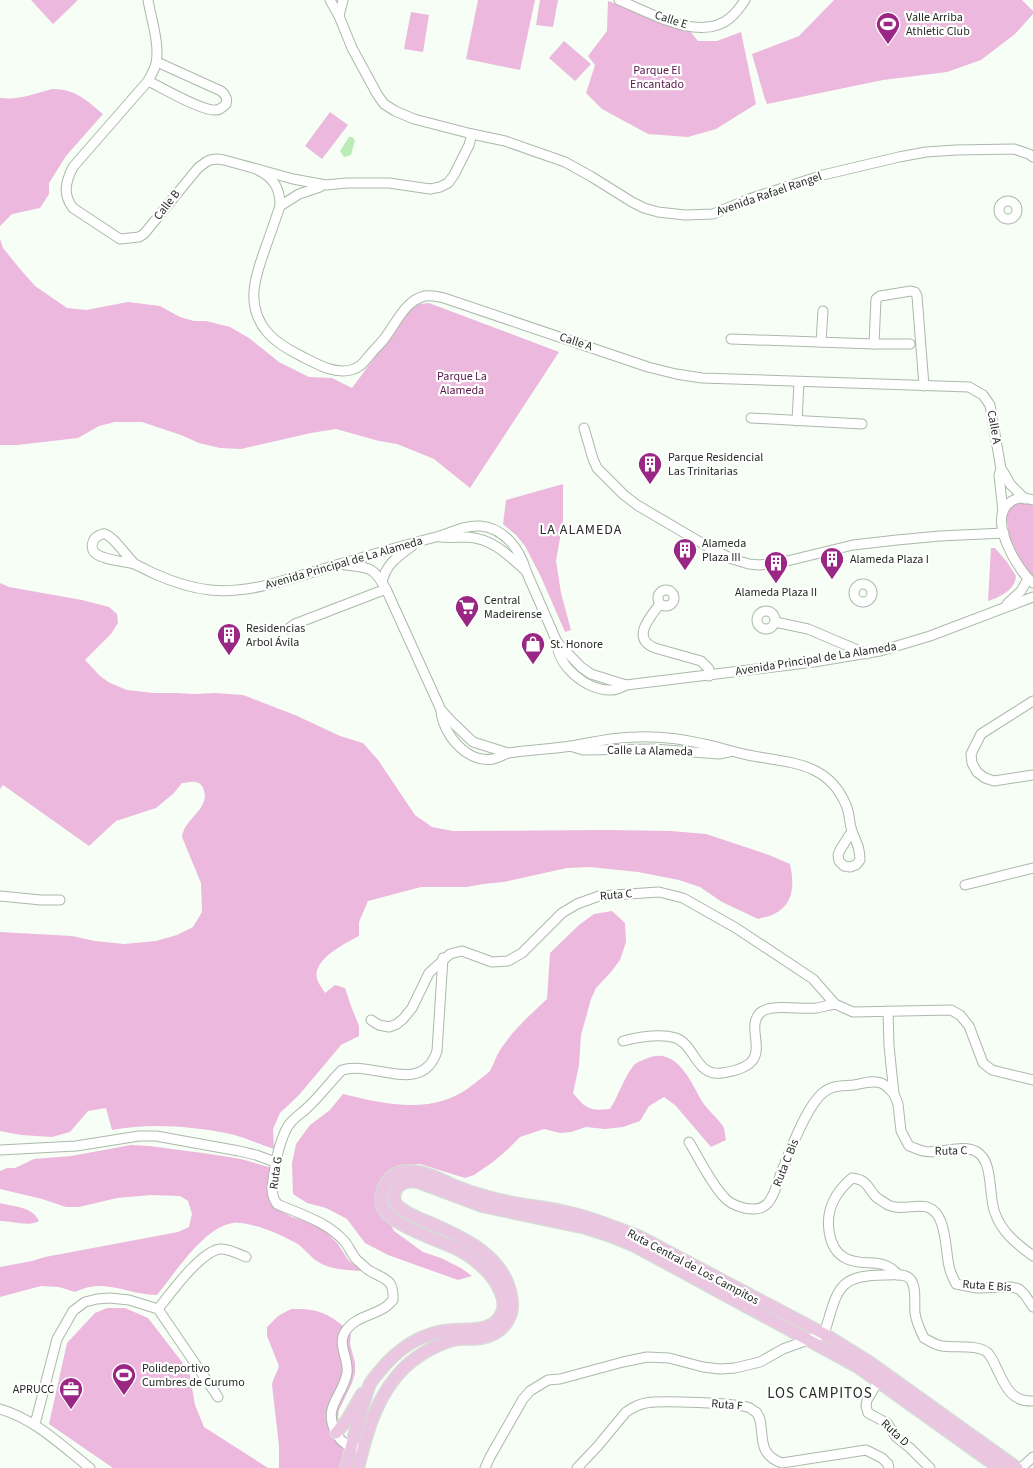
<svg xmlns="http://www.w3.org/2000/svg" width="1033" height="1468" viewBox="0 0 1033 1468" font-family="'Source Sans 3',sans-serif">
<style>
.green{fill:#ecb8dd}
.water{fill:#bbecb7}
.lines{fill:none;stroke-linecap:round;stroke-linejoin:round}
.minor-casing{stroke:#abb9aa;stroke-width:11}
.major-casing{stroke:#d8d9d8;stroke-width:14}
.minor{stroke:#fff;stroke-width:9}
.major{stroke:#ebc6e1;stroke-width:11}
.labels{text-anchor:middle;dominant-baseline:central;stroke-width:4.5;stroke-linejoin:round;paint-order:stroke}
.poi-label{font-size:12px;fill:#272c26;stroke:#fff;text-anchor:start}
.street-label{font-size:12px;fill:#272c26;stroke:#fff}
.park-label{font-size:12px;fill:#58164b;stroke:#fff}
.neighbourhood-label{font-size:14px;letter-spacing:1px;fill:#272c26;stroke:#fff}
.quarter-label{font-size:15px;letter-spacing:1px;fill:#272c26;stroke:#fff}
</style>
<rect width="100%" height="100%" fill="#f6fef5"/>
<g class="green">
<path d="M31,0H78L53,24Z"/>
<path d="M478,0H535L520,70L466,59Z"/>
<path d="M540,0H558L553,27L536,25Z"/>
<path d="M834,0H1022L1033,11V14L1015,34L981,60L947,72L883,80L767,104L764,96L752,54L799,36Z"/>
<path d="M608,1L689,30L698,41H717L741,32L756,104L716,129L688,137L648,134L602,109L586,93L595,65L588,56L607,31Z"/>
<path d="M411,12L429,15L423,52L404,49Z"/>
<path d="M564,41L591,64L575,81L549,58Z"/>
<path d="M52,89C76,89 86,100 103,114L66,156L49,183V194L40,208L12,214L0,226V98C21,100 33,94 52,89Z"/>
<path d="M330,112L348,125L322,159L305,146Z"/>
<path d="M0,239L3,248L20,269L35,286L67,308L86,310L128,302L160,306L180,317L194,321H206L230,327L249,338L279,362L309,377L332,378L352,388L410,310L419,304L429,303L559,352L470,488L434,459L397,444L379,441L336,429L311,433L241,449L220,448L199,443L181,435L142,422H115L99,426L78,438L17,445H0Z"/>
<path d="M563,484V521L556,561L561,593L571,630L565,632L541,577L525,546L516,535L503,524L506,500Z"/>
<path d="M1018,501L1033,503V578C1012,558 1008,537 1006,510Z"/>
<path d="M991,548H995L1007,562L1016,576C1015,590 1000,597 988,601Z"/>
<path d="M0,583L9,587L82,600L109,607L117,614L118,623L111,634L85,660L100,676L110,683L127,690L154,693H175L194,694L215,693L243,695L295,715L340,736L363,743L378,760L415,815L432,827L453,831L608,830L671,831L706,834L769,855L790,864C794,883 795,904 774,914C769,917 763,917 758,919L722,902L700,887L679,880L638,872L590,867L567,868L504,882L483,884L467,887H421L368,901L359,922V936C346,943 312,959 317,979C318,983 323,989 325,993L335,985L345,988L351,1006L359,1026V1036L341,1045L299,1095L280,1113L273,1129L274,1149C258,1144 242,1136 226,1133C189,1126 149,1123 112,1130L106,1108L88,1111L70,1132L52,1137L21,1135L0,1131V932L72,936L95,941L124,944L156,941L177,935L193,927L202,912L201,883L182,837C182,835 183,832 184,830C190,816 211,806 203,788C199,779 190,782 182,783L174,793L156,808L116,821L89,846L3,785L0,789Z"/>
<path d="M612,911L625,923L626,942L620,960L611,972L596,988L591,999L581,1035L579,1065L573,1093C586,1109 589,1111 610,1109C619,1095 623,1079 634,1065C637,1062 643,1060 648,1058C675,1047 690,1079 700,1098C705,1108 721,1121 724,1128C725,1132 725,1136 726,1140L711,1147L675,1105L664,1097L649,1106L640,1121L623,1127L605,1129L586,1127L571,1132L560,1133L544,1129L520,1137L507,1150L493,1162L474,1175L465,1178L420,1164L406,1165L389,1175L382,1196L389,1221L394,1231L423,1252L441,1258L461,1268L472,1276L458,1280L388,1255L365,1243L347,1219L326,1208L307,1203L293,1194L292,1163L296,1144L310,1125L330,1110L343,1094C388,1105 436,1116 475,1083C480,1079 486,1075 490,1071C494,1064 496,1056 500,1050C513,1030 530,1015 547,999L550,953L579,925L594,914Z"/>
<path d="M131,1145L150,1146L210,1154L241,1159L272,1168L269,1201L273,1207L292,1217L309,1222L325,1231L338,1244L348,1260L362,1271C348,1270 329,1270 317,1261C309,1256 303,1246 294,1242C280,1234 249,1221 233,1223C204,1227 175,1273 157,1295C127,1295 106,1277 75,1292L59,1287L41,1286L0,1297V1267L32,1261L45,1257L178,1232L189,1227L192,1214L188,1201L180,1196L151,1195L117,1198L79,1207H66L42,1199L0,1189V1171L7,1168H15L34,1159L71,1156Z"/>
<path d="M0,1203C14,1207 32,1206 39,1221C30,1227 11,1221 0,1221Z"/>
<path d="M107,1308H125L148,1318L189,1371L195,1405L204,1427L268,1468H113L49,1424L67,1343L95,1313Z"/>
<path d="M291,1309C320,1308 329,1314 351,1332L350,1344L355,1363V1373L352,1383L339,1410L338,1418L346,1439L344,1468H279V1446L272,1385C273,1378 277,1373 279,1366L267,1336V1327L278,1316Z"/>
</g>
<path class="water" d="M349,137H352L355,140L351,155L344,157L340,151Z"/>
<g class="lines">
<g class="minor-casing">
<g id="minor">
<path d="M148,0C151,18 160,45 156,63C155,69 151,75 148,81L73,167C66,181 62,194 73,208L120,239L139,237L144,234L198,168L206,162L210,160L217,159L224,160L293,179L326,185L347,183H389L430,189L440,187L448,183L454,175L469,145L472,134"/>
<path d="M330,0L339,16L352,48L377,94L384,104L395,111L414,119L472,134L505,141L565,162L592,177L632,202L644,208L658,212L685,215L713,214L749,199L823,175L899,157L926,152L956,150L1014,149L1029,154L1033,157"/>
<path d="M619,0C648,12 701,43 730,18C736,13 741,6 745,0"/>
<path d="M339,16L343,0"/>
<path d="M148,81C161,87 203,112 216,110C220,110 223,107 226,104C228,99 225,94 221,91L157,62"/>
<path d="M258,170C274,178 280,188 280,206C275,221 270,235 265,249C255,277 245,306 267,332C276,343 289,350 301,356C317,364 333,374 351,370C360,368 364,362 369,356C374,350 379,345 384,339C396,324 405,300 425,296C432,295 438,297 444,298L648,367L676,374L702,378L969,387L983,395L990,405L1001,469L999,475L1003,512"/>
<circle cx="1008" cy="210" r="9"/>
<path d="M280,206L299,194L320,187"/>
<path d="M731,339L874,344H910"/>
<path d="M821,342L823,311"/>
<path d="M874,344L876,299L880,296L911,291L915,292L917,296L924,386"/>
<path d="M751,418L862,424"/>
<path d="M797,421L799,382"/>
<path d="M584,428L593,459L597,468L624,495L637,505L705,545L732,559L749,564L760,565L787,561L853,545L897,540L940,536L1004,533"/>
<path d="M1001,469L1004,473L1010,484L1025,499"/>
<path d="M1033,500C1029,499 1025,498 1022,498C1017,498 1011,501 1008,504C989,521 1017,570 1033,583"/>
<path d="M440,537C449,538 458,537 468,537C493,539 508,555 526,571"/>
<path d="M135,564C128,558 113,536 105,534C102,533 98,536 95,538C92,542 91,548 94,552C101,560 124,561 134,564C142,567 148,571 155,574C173,582 191,588 210,590C230,592 252,589 271,584C326,569 380,551 436,537C451,533 464,525 480,526C504,528 520,549 526,571L557,642L581,667L591,674L626,685"/>
<path d="M345,565C370,568 373,566 386,589L441,710L451,721L473,742L508,753"/>
<path d="M382,583C385,565 398,556 412,546"/>
<circle cx="863" cy="593" r="9"/>
<circle cx="666" cy="598" r="8"/>
<path d="M660,604C651,616 630,638 655,648L701,661L709,669V676"/>
<path d="M1007,604L1021,591L1028,579"/>
<circle cx="766" cy="620" r="9"/>
<path d="M775,622L808,629L867,654"/>
<path d="M288,629L295,624L386,589"/>
<path d="M557,642C557,666 587,691 611,690C616,690 621,688 626,685L814,662L880,651L930,636L1033,597"/>
<path d="M1033,701L981,734L971,754L972,763L977,772L985,778L994,781L1033,775"/>
<path d="M441,710C442,733 467,764 493,759C498,758 503,755 508,753C529,750 551,749 572,746C593,742 615,737 636,737C658,736 682,739 704,744C719,747 733,752 748,755C788,763 828,761 846,805C850,814 849,823 852,831C856,842 860,847 860,860L856,865L850,867L844,866L839,861L838,855L840,850L852,831"/>
<path d="M570,746L583,750L653,749L719,754L729,752"/>
<path d="M965,885L1033,868"/>
<path d="M0,896L41,900H60"/>
<path d="M888,1011L889,1046L894,1094L898,1104L901,1131L909,1146C913,1147 918,1150 923,1151C939,1155 962,1143 977,1152C994,1162 988,1196 995,1213C1002,1233 1017,1244 1033,1256"/>
<path d="M371,1020L379,1025L389,1027L397,1024L403,1019L412,1008L429,973L450,954L462,951L492,962L508,961L522,953L562,913L577,904L599,896L659,892L683,898L736,928L813,979L835,1004L853,1012L951,1010L960,1015L969,1026L983,1063L992,1070L1033,1080"/>
<path d="M623,1041C639,1037 659,1033 676,1038C695,1045 696,1077 722,1073C781,1065 742,1031 760,1013C770,1003 802,1010 816,1008C822,1007 829,1005 835,1004"/>
<path d="M689,1142C700,1160 709,1180 723,1196C732,1207 757,1215 768,1203C774,1196 777,1185 780,1176C788,1155 807,1104 824,1092C832,1085 843,1086 853,1085C861,1084 875,1079 883,1084C887,1086 891,1091 894,1094"/>
<path d="M0,1150L76,1146L139,1136H156L239,1151L256,1155L275,1162"/>
<path d="M898,1275C884,1256 863,1268 845,1258C827,1248 825,1219 833,1202C837,1193 845,1184 852,1178C867,1180 867,1186 875,1196C879,1200 884,1202 888,1205C901,1211 914,1204 927,1207C947,1213 945,1249 949,1266C950,1272 953,1278 956,1284L977,1288L1011,1287L1019,1289L1025,1295L1033,1307"/>
<path d="M158,1309C171,1293 200,1252 220,1249C227,1248 239,1254 246,1257"/>
<path d="M881,1377L867,1400L866,1406L868,1413L887,1423L896,1437L910,1448L930,1468"/>
<path d="M0,1409C35,1419 62,1446 90,1468"/>
<path d="M35,1424L57,1339L73,1311L85,1302L97,1299L110,1298L129,1300L158,1309L218,1397"/>
<path d="M363,1449C348,1446 342,1445 335,1431C323,1406 343,1396 347,1373C349,1359 337,1344 345,1332C353,1318 371,1316 384,1308C388,1306 390,1303 393,1300C394,1279 386,1280 370,1271C365,1268 362,1264 358,1261C352,1256 350,1248 345,1242C328,1222 300,1214 277,1204C270,1194 272,1186 274,1174C276,1159 280,1140 288,1126C293,1118 301,1114 308,1107C320,1096 330,1082 342,1070C372,1060 422,1097 437,1051L443,958"/>
<path d="M485,1468L490,1457L523,1399L530,1391L548,1380L560,1379L623,1362L647,1357L669,1358L703,1367L720,1369L735,1368L760,1362L783,1349L824,1334C838,1291 835,1274 888,1275C894,1275 905,1273 910,1279C917,1286 914,1303 915,1313C916,1321 920,1330 924,1338C930,1341 935,1345 942,1346C955,1348 978,1344 988,1353C991,1357 994,1362 996,1367C1005,1385 1010,1402 1033,1401"/>
<path d="M577,1468L597,1447L626,1412C632,1408 639,1404 646,1403C659,1400 739,1403 750,1408C750,1408 755,1412 756,1412C768,1426 752,1453 782,1463L866,1450L882,1458L888,1464L889,1468"/>
<path d="M1021,1468L1033,1457"/>
</g>
</g>
<g class="major-casing">
<g id="major">
<path d="M336,1433L347,1420L362,1394"/>
<path d="M346,1468C351,1446 357,1424 364,1402C366,1397 367,1390 370,1384C372,1380 376,1376 379,1372C397,1349 422,1332 452,1330C466,1329 488,1332 498,1319C505,1311 505,1300 500,1291C493,1274 476,1260 461,1251C442,1241 395,1227 384,1210C380,1204 381,1196 383,1189C387,1178 397,1170 409,1171C424,1171 439,1178 452,1185C464,1190 476,1194 488,1197C514,1205 540,1206 566,1212C591,1217 614,1227 638,1236L824,1334L869,1362L1017,1468"/>
<path d="M358,1468C367,1431 377,1394 405,1367C419,1354 440,1342 458,1339C466,1338 474,1340 481,1338C503,1334 516,1317 511,1295C503,1255 464,1238 430,1223C419,1218 405,1214 397,1205C390,1196 397,1184 407,1182C411,1181 415,1182 418,1182L482,1206L586,1228L611,1236L635,1246L858,1367L999,1468"/>
</g>
</g>
<use href="#minor" class="minor"/>
<use href="#major" class="major"/>
</g>
<defs>
<g id="stadium-pin" transform="scale(1.25)"><path d="M0 17L-7.5 6A9.5 9.5 0 1 1 7.5 6Z" fill="#9a2783" stroke="#fff"/><path d="M0-5a6.5 5 0 1 0 0 10a6.5 5 0 1 0 0-10ZM-3.5-1.8h7v3.6h-7Z" fill="#fff"/></g>
<g id="building-pin" transform="scale(1.25)"><path d="M0 17L-7.5 6A9.5 9.5 0 1 1 7.5 6Z" fill="#9a2783" stroke="#fff"/><path d="M-4-6H4V6H1V3H-1V6H-4ZM-2.5-4.3h1.7v1.8h-1.7ZM.8-4.3h1.7v1.8H.8ZM-2.5-1h1.7V.8h-1.7ZM.8-1h1.7V.8H.8Z" fill="#fff"/></g>
<g id="supermarket-pin" transform="scale(1.25)"><path d="M0 17L-7.5 6A9.5 9.5 0 1 1 7.5 6Z" fill="#9a2783" stroke="#fff"/><path d="M-6-5.5h2.5l.6 2H6L4.5 2H-2.5L-4.4-4H-6ZM-1.5 3.2a1.3 1.3 0 1 0 .1 0ZM3 3.2a1.3 1.3 0 1 0 .1 0Z" fill="#fff"/></g>
<g id="shop-pin" transform="scale(1.25)"><path d="M0 17L-7.5 6A9.5 9.5 0 1 1 7.5 6Z" fill="#9a2783" stroke="#fff"/><path d="M-5-2.5h2.3a2.7 3.5 0 0 1 5.4 0H5L5.5 6h-11ZM-1.5-2.5h3a1.5 2.3 0 0 0-3 0Z" fill="#fff"/></g>
<g id="office-pin" transform="scale(1.25)"><path d="M0 17L-7.5 6A9.5 9.5 0 1 1 7.5 6Z" fill="#9a2783" stroke="#fff"/><path d="M-6-3h4V-5.5h4V-3h4V5H-6ZM-1-4.5V-3h2v-1.5ZM-6 0V1H6V0Z" fill="#fff"/></g>
</defs>
<g fill-rule="evenodd">
<use href="#stadium-pin" x="888" y="24"/>
<use href="#building-pin" x="650" y="464"/>
<use href="#building-pin" x="685" y="550"/>
<use href="#building-pin" x="832" y="559"/>
<use href="#building-pin" x="776" y="563"/>
<use href="#supermarket-pin" x="467" y="607"/>
<use href="#building-pin" x="229" y="635"/>
<use href="#shop-pin" x="533" y="644"/>
<use href="#stadium-pin" x="124" y="1375"/>
<use href="#office-pin" x="71" y="1389"/>
</g>
<g class="labels">
<g class="poi-label">
<text x="906" y="17">Valle Arriba<tspan x="906" dy="14">Athletic Club</tspan></text>
<text x="668" y="457">Parque Residencial<tspan x="668" dy="14">Las Trinitarias</tspan></text>
<text x="702" y="543">Alameda<tspan x="702" dy="14">Plaza III</tspan></text>
<text x="850" y="559">Alameda Plaza I</text>
<text x="776" y="592" text-anchor="middle">Alameda Plaza II</text>
<text x="484" y="600">Central<tspan x="484" dy="14">Madeirense</tspan></text>
<text x="246" y="628">Residencias<tspan x="246" dy="14">Arbol Ávila</tspan></text>
<text x="550" y="644">St. Honore</text>
<text x="142" y="1368">Polideportivo<tspan x="142" dy="14">Cumbres de Curumo</tspan></text>
<text x="54" y="1389" text-anchor="end">APRUCC</text>
</g>
<g class="street-label">
<text transform="translate(671 20) rotate(18)">Calle E</text>
<text transform="translate(769 194) rotate(-19)">Avenida Rafael Rangel</text>
<text transform="translate(167 205) rotate(-52)">Calle B</text>
<text transform="translate(576 342) rotate(18)">Calle A</text>
<text transform="translate(994 427) rotate(80)">Calle A</text>
<text transform="translate(344 563) rotate(-16)">Avenida Principal de La Alameda</text>
<text transform="translate(816 659) rotate(-9)">Avenida Principal de La Alameda</text>
<text transform="translate(650 751) rotate(1)">Calle La Alameda</text>
<text transform="translate(616 895) rotate(-5)">Ruta C</text>
<text transform="translate(951 1151) rotate(-1)">Ruta C</text>
<text transform="translate(786 1163) rotate(-68)">Ruta C Bis</text>
<text transform="translate(276 1173) rotate(-82)">Ruta G</text>
<text transform="translate(693 1267) rotate(28)">Ruta Central de Los Campitos</text>
<text transform="translate(987 1286) rotate(4)">Ruta E Bis</text>
<text transform="translate(727 1405) rotate(5)">Ruta F</text>
<text transform="translate(895 1433) rotate(43)">Ruta D</text>
</g>
<g class="park-label">
<text x="657" y="70">Parque El<tspan x="657" dy="14">Encantado</tspan></text>
<text x="462" y="376">Parque La<tspan x="462" dy="14">Alameda</tspan></text>
</g>
<g class="neighbourhood-label">
<text x="581" y="530">LA ALAMEDA</text>
</g>
<g class="quarter-label">
<text x="820" y="1393">LOS CAMPITOS</text>
</g>
</g>
</svg>
